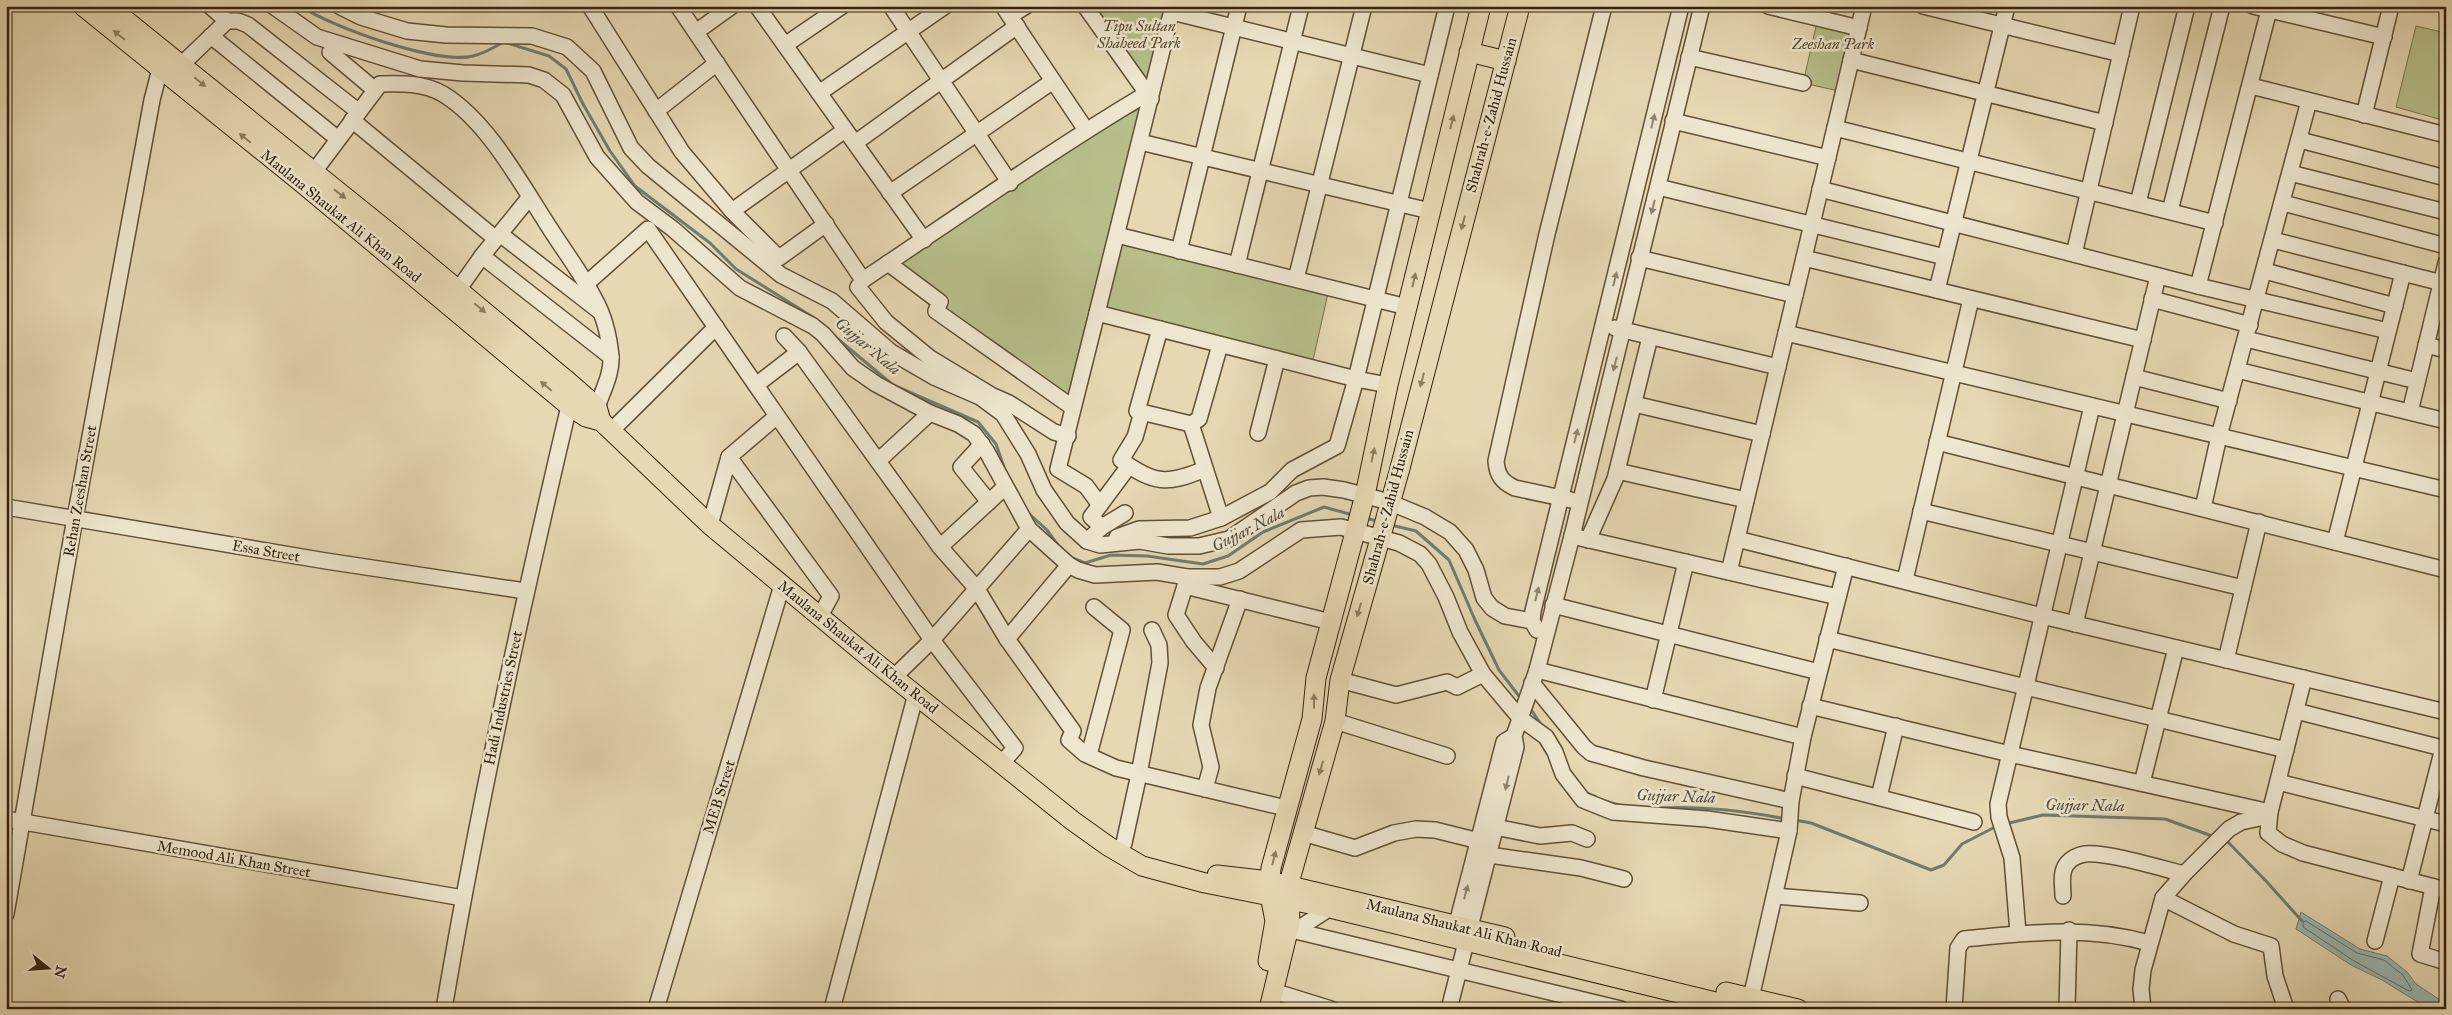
<svg xmlns="http://www.w3.org/2000/svg" width="2452" height="1015" viewBox="0 0 2452 1015" font-family="'IM FELL Great Primer',serif">
<style>
.green{fill:#b7be8a;stroke:#76704c}
.water{fill:#98b8b4;stroke:#707c72}
.lines{fill:none;stroke-linecap:round;stroke-linejoin:round}
.shore{stroke:#666d61;stroke-width:1}
.stream{stroke:#707c72;stroke-width:3}
.minor-casing{stroke:#615037;stroke-width:18}
.major-casing{stroke:#35220e;stroke-width:21}
.minor{stroke:#eee6ce;stroke-width:15}
.major{stroke:#e5d8b3;stroke-width:19}
.oneway{fill:#8d7d60}
.oneway2{fill:#92846e}
.labels{text-anchor:middle;dominant-baseline:central;stroke-width:5;stroke-linejoin:round;paint-order:stroke}
.park-label{font-size:15px;font-style:italic;fill:#56492d;stroke:#eee6ce}
.street-label{font-size:15px;fill:#35220e;stroke:#eee6ce}
.water-label{font-size:16px;font-style:italic;fill:#534f40;stroke:#eee6ce}
</style>
<rect width="100%" height="100%" fill="#e5d8b3"/>
<filter id="stains"><feTurbulence type="fractalNoise" baseFrequency=".004" numOctaves="4"/><feColorMatrix values="0 0 0 0 .2 0 0 0 0 .09 0 0 0 0 .02 0 0 0 .5 -.17"/></filter>
<radialGradient id="worn" r=".72"><stop offset=".6" stop-color="#630" stop-opacity="0"/><stop offset="1" stop-color="#630" stop-opacity=".3"/></radialGradient>
<g class="green">
<path d="M1085,6H1173L1151,99Z"/>
<path d="M1818,18L1859,28L1843,92L1803,83Z"/>
<path d="M2416,26L2446,33V121L2396,107Z"/>
<path d="M1145,106L1069,415L933,319L936,310L885,271L1082,138Z"/>
<path d="M1117,235L1329,289L1311,369L1097,313Z"/>
</g>
<path class="water" d="M2301,912L2360,949L2387,956L2407,972L2416,984L2446,1004V1009H2429L2382,980L2351,965L2296,929Z"/>
<g class="lines">
<path class="shore" d="M2306,921L2357,953L2384,960L2403,975L2412,990L2409,991L2354,961L2303,927V923Z"/>
<g class="stream">
<path d="M301,6C330,27 438,65 473,56C483,54 494,47 504,42L549,56L566,69L583,104L610,151L635,186L710,243L736,269L816,319"/>
<path d="M833,335L893,385L978,422L996,444L1005,470"/>
<path d="M1027,512L1047,530L1060,548"/>
<path d="M1364,518L1378,521"/>
<path d="M1391,525L1416,531L1449,560L1475,620L1499,670L1522,700"/>
<path d="M1070,557L1085,563L1111,555L1147,556L1203,564L1228,556L1263,532L1324,507L1353,515"/>
<path d="M1530,708L1542,726"/>
<path d="M1584,792L1596,797"/>
<path d="M1602,800L1622,806"/>
<path d="M1661,808C1703,806 1744,811 1786,819"/>
<path d="M1795,820L1811,823L1931,870L1944,865L1962,844L1997,826"/>
<path d="M2005,824L2043,815L2165,819L2215,837"/>
<path d="M2226,840L2266,881L2302,921"/>
</g>
<g class="minor-casing">
<g id="minor">
<path d="M210,6L227,21"/>
<path d="M273,6L317,37L420,69L463,73L529,75L544,80L563,95L597,157L637,202L673,229L740,288L813,326L823,334L853,368L876,384L930,413L958,424L974,434L987,452L1029,529L932,640L894,677"/>
<path d="M339,6L361,17L407,31L446,35L532,36L567,47L593,71L631,148L648,166L781,275L832,301L891,352L934,377L980,397L1003,414L1028,454L1044,490L1067,523L1087,541L1100,545L1140,541L1168,546H1199L1229,539L1296,493L1309,488L1323,487L1344,490L1389,502L1425,517L1450,532L1466,550L1476,570L1484,598L1492,608L1505,616L1532,621"/>
<path d="M590,6L682,152L732,211L779,258L826,224"/>
<path d="M678,6L863,280"/>
<path d="M757,6L924,240"/>
<path d="M891,6L1010,183"/>
<path d="M1003,6L1086,130"/>
<path d="M1085,6L1151,99"/>
<path d="M1173,6L1097,313L1356,379L1388,385"/>
<path d="M1768,6L1859,28"/>
<path d="M1923,6L2121,54"/>
<path d="M2253,6L2384,37"/>
<path d="M1172,12L1430,75"/>
<path d="M1010,16L1026,6"/>
<path d="M696,32L732,6"/>
<path d="M211,36L338,139"/>
<path d="M785,45L842,6"/>
<path d="M330,52L375,90"/>
<path d="M1689,57L1803,83"/>
<path d="M1851,60L2105,123"/>
<path d="M180,66L227,21H238L248,25L359,112"/>
<path d="M2251,86L2446,135"/>
<path d="M819,93L945,6"/>
<path d="M656,111L717,63"/>
<path d="M2364,115L2391,6"/>
<path d="M352,120L496,239"/>
<path d="M1673,121L1828,158"/>
<path d="M1835,128L2215,223"/>
<path d="M2300,140L2446,178"/>
<path d="M1140,142L1430,211"/>
<path d="M855,143L1017,26"/>
<path d="M313,173L380,84C401,83 424,83 443,94C489,122 522,186 551,230C565,252 582,274 594,298C604,315 609,336 611,356C612,374 603,390 597,407"/>
<path d="M2290,173L2446,212"/>
<path d="M1658,187L1945,257"/>
<path d="M1820,189L2198,286L2388,331"/>
<path d="M890,193L1053,81"/>
<path d="M2138,203L2187,6"/>
<path d="M2283,203L2446,246"/>
<path d="M732,211L845,130"/>
<path d="M2170,211L2222,6"/>
<path d="M500,234L598,310"/>
<path d="M1117,235L1407,307"/>
<path d="M2273,240L2446,284"/>
<path d="M1179,251L1239,6"/>
<path d="M2074,254L2132,6"/>
<path d="M482,256L611,357"/>
<path d="M1639,258L1795,295"/>
<path d="M1804,258L2143,340"/>
<path d="M888,263L940,302L936,311L1072,407"/>
<path d="M1237,265L1301,6"/>
<path d="M2265,271L2395,306"/>
<path d="M1296,279L1364,6"/>
<path d="M586,284L648,229L932,640L1015,748L1001,764"/>
<path d="M2198,286L2270,6"/>
<path d="M458,290L482,256L529,198"/>
<path d="M1937,290L2007,6"/>
<path d="M2152,299L2250,325"/>
<path d="M1097,313L1058,469L1086,486L1100,505"/>
<path d="M1615,328L1778,367"/>
<path d="M1160,329L1137,411L1191,424L1199,419L1220,345"/>
<path d="M1786,333L2446,490"/>
<path d="M784,336L799,352L940,547L977,589L1007,639L1073,731L1069,740L1085,754L1116,768L1286,808"/>
<path d="M2246,339L2417,381"/>
<path d="M2426,345L2446,350"/>
<path d="M2237,370L2446,421"/>
<path d="M2134,377L2229,401"/>
<path d="M756,385L799,352"/>
<path d="M1634,404L1762,434"/>
<path d="M1142,412L1135,437L1121,460C1154,484 1167,485 1205,469"/>
<path d="M2410,412L2446,263"/>
<path d="M1191,424L1221,518"/>
<path d="M612,430L716,327"/>
<path d="M1258,433L1277,359"/>
<path d="M1068,436L1054,432L1009,403L991,395L930,358L886,322L858,287L863,280C957,217 1049,152 1146,94"/>
<path d="M1937,442L2446,570"/>
<path d="M982,444L961,467L989,502"/>
<path d="M729,457L831,596L820,616"/>
<path d="M878,461L930,413"/>
<path d="M1617,471L1746,500"/>
<path d="M1571,500L1515,488C1502,482 1497,475 1496,461L1547,234L1604,6"/>
<path d="M6,507L326,561L525,591"/>
<path d="M2203,508L2219,436L2309,101"/>
<path d="M1921,511L2243,588"/>
<path d="M710,525L729,457L777,416"/>
<path d="M1102,527L1125,513"/>
<path d="M1029,529L1069,565L1078,570L1095,575L1157,572L1187,577L1185,586"/>
<path d="M1572,536L1838,597"/>
<path d="M1117,537L1139,529L1190,528L1221,518L1270,492L1292,470L1337,446L1356,379L1447,6"/>
<path d="M1737,539L2042,616L2446,712"/>
<path d="M1588,540L1615,479L1650,337"/>
<path d="M1087,541L1102,527L1091,517L1129,466"/>
<path d="M2335,542L2403,273"/>
<path d="M940,547L1005,487"/>
<path d="M1729,572L1864,6"/>
<path d="M1187,577H1220L1239,571L1301,530L1341,527L1399,543L1420,554L1429,564L1446,597L1460,632L1483,674L1520,718L1546,737L1555,752L1563,774L1583,800L1613,812L1707,819L1789,831"/>
<path d="M1905,580L1971,299"/>
<path d="M1553,605L1819,672"/>
<path d="M2075,624L2158,276"/>
<path d="M1537,630L1532,621L1533,611L1681,6"/>
<path d="M1007,639L1069,565"/>
<path d="M1827,639L2286,750"/>
<path d="M2226,660L2259,522"/>
<path d="M1216,668L1194,642L1176,615L1185,586L1331,622"/>
<path d="M1537,670L1803,737"/>
<path d="M2304,678L2270,812L2268,833L2282,844L2303,853L2446,890"/>
<path d="M1340,680L1396,695L1447,682L1457,687L1483,674"/>
<path d="M1532,683L1584,747L1591,753L1644,768L1791,801"/>
<path d="M1653,700L1686,562"/>
<path d="M1810,706L2010,754L2270,812"/>
<path d="M2296,711L2446,749"/>
<path d="M1335,721L1447,756"/>
<path d="M1089,755L1122,630L1094,607"/>
<path d="M1795,776L1974,822"/>
<path d="M2278,782L2446,824"/>
<path d="M2142,783L2176,648"/>
<path d="M1205,789L1211,767L1201,725L1208,688L1240,599"/>
<path d="M1879,797L1896,726"/>
<path d="M6,819L463,898"/>
<path d="M1495,827L1540,836L1572,833L1587,839"/>
<path d="M1303,833L1355,848L1394,833L1416,829L1435,830L1479,841"/>
<path d="M1119,852L1124,843L1139,774L1160,663L1159,645L1152,630"/>
<path d="M1489,855L1581,868L1624,879"/>
<path d="M2409,881L2443,748"/>
<path d="M2433,887L2420,954L2446,962"/>
<path d="M1775,896L1860,903"/>
<path d="M2063,896C2063,886 2060,874 2066,865C2070,859 2078,855 2085,854C2108,852 2160,868 2184,874"/>
<path d="M2163,898L2234,934L2271,946L2275,976L2286,1009"/>
<path d="M6,914L75,518L152,100L160,69"/>
<path d="M1279,927L1621,1009"/>
<path d="M1302,932L1304,925L1330,908"/>
<path d="M2018,933L2012,858L1999,817L1998,804L2092,406"/>
<path d="M1454,935L1504,742L1514,736"/>
<path d="M2375,941L2392,876"/>
<path d="M1273,991L1331,1009"/>
<path d="M1751,998L1789,831L1791,801L1803,737L1846,566"/>
<path d="M2338,999L2343,1009"/>
<path d="M444,1009C478,806 522,606 569,406L574,396"/>
<path d="M656,1009L782,585"/>
<path d="M832,1009L916,694"/>
<path d="M1449,1009L1516,747L1514,736L1537,670L1572,536L1702,6"/>
<path d="M1954,1009L1958,948L1964,939C2027,933 2087,925 2149,943"/>
<path d="M2067,1009L2069,930"/>
<path d="M2143,1009L2141,989L2143,970L2163,898L2184,874L2229,829L2241,822L2269,816"/>
</g>
</g>
<g class="major-casing">
<g id="major">
<path d="M83,6L301,182L569,406L586,417L601,421L710,525L871,659L1073,821L1108,846L1142,866L1205,883L1330,908L1744,1009"/>
<path d="M108,6L397,239L565,379L597,407L601,421"/>
<path d="M1469,52L1506,61"/>
<path d="M1217,875L1269,881L1505,937"/>
<path d="M1268,961L1275,921L1269,890L1271,868L1312,719L1316,678L1365,495L1388,385L1481,6"/>
<path d="M1726,992L1798,1009"/>
<path d="M1269,1009L1290,923L1289,894L1291,876L1335,721L1340,680L1399,472L1520,6"/>
</g>
</g>
<use href="#minor" class="minor"/>
<use href="#major" class="major"/>
</g>
<defs><path id="oneway-solid" d="M-6-.8H1V-3.2L6.5 0L1 3.2V.8H-6Z" transform="scale(1.25)"/></defs>
<g class="oneway">
<use href="#oneway-solid" transform="translate(119 35) rotate(-141)"/>
<use href="#oneway-solid" transform="translate(200 82) rotate(39)"/>
<use href="#oneway-solid" transform="translate(1452 122) rotate(-76)"/>
<use href="#oneway-solid" transform="translate(245 138) rotate(-141)"/>
<use href="#oneway-solid" transform="translate(340 194) rotate(38)"/>
<use href="#oneway-solid" transform="translate(1463 223) rotate(105)"/>
<use href="#oneway-solid" transform="translate(1414 280) rotate(-77)"/>
<use href="#oneway-solid" transform="translate(480 308) rotate(40)"/>
<use href="#oneway-solid" transform="translate(1422 380) rotate(105)"/>
<use href="#oneway-solid" transform="translate(546 386) rotate(-140)"/>
<use href="#oneway-solid" transform="translate(1373 455) rotate(-78)"/>
<use href="#oneway-solid" transform="translate(1359 610) rotate(106)"/>
<use href="#oneway-solid" transform="translate(1314 701) rotate(-90)"/>
<use href="#oneway-solid" transform="translate(1321 768) rotate(106)"/>
<use href="#oneway-solid" transform="translate(1274 858) rotate(-76)"/>
</g>
<g class="oneway2">
<use href="#oneway-solid" transform="translate(1653 121) rotate(-76)"/>
<use href="#oneway-solid" transform="translate(1653 207) rotate(104)"/>
<use href="#oneway-solid" transform="translate(1615 279) rotate(-76)"/>
<use href="#oneway-solid" transform="translate(1615 364) rotate(104)"/>
<use href="#oneway-solid" transform="translate(1576 436) rotate(-76)"/>
<use href="#oneway-solid" transform="translate(1537 594) rotate(-76)"/>
<use href="#oneway-solid" transform="translate(1507 783) rotate(104)"/>
<use href="#oneway-solid" transform="translate(1466 892) rotate(-75)"/>
</g>
<g class="labels">
<g class="park-label">
<text x="1139" y="26">Tipu Sultan<tspan x="1139" dy="17">Shaheed Park</tspan></text>
<text x="1833" y="44">Zeeshan Park</text>
</g>
<g class="street-label">
<text transform="translate(1491 115) rotate(-75)">Shahrah-e-Zahid Hussain</text>
<text transform="translate(341 216) rotate(39)">Maulana Shaukat Ali Khan Road</text>
<text transform="translate(80 491) rotate(-80)">Rehan Zeeshan Street</text>
<text transform="translate(1388 507) rotate(-75)">Shahrah-e-Zahid Hussain</text>
<text transform="translate(266 551) rotate(10)">Essa Street</text>
<text transform="translate(858 647) rotate(39)">Maulana Shaukat Ali Khan Road</text>
<text transform="translate(503 698) rotate(-78)">Hadi Industries Street</text>
<text transform="translate(719 797) rotate(-73)">MEB Street</text>
<text transform="translate(234 859) rotate(10)">Memood Ali Khan Street</text>
<text transform="translate(1464 928) rotate(14)">Maulana Shaukat Ali Khan Road</text>
</g>
<g class="water-label">
<text transform="translate(868 346) rotate(40)">Gujjar Nala</text>
<text transform="translate(1248 529) rotate(-27)">Gujjar Nala</text>
<text transform="translate(1676 796) rotate(2)">Gujjar Nala</text>
<text transform="translate(2085 805) rotate(1)">Gujjar Nala</text>
</g>
</g>
<rect width="2452" height="1015" fill="none" stroke="#e5d8b3" stroke-width="25"/>
<rect x="8" y="8" width="2437" height="1000" fill="none" stroke="#35220e" stroke-width="2.5"/>
<rect x="12" y="12" width="2427" height="990" fill="none" stroke="#35220e"/>
<g transform="translate(48 968) rotate(107)" stroke="#eee6ce" stroke-width="4" paint-order="stroke">
<path d="M0-4L9 19L0 12L-9 19Z" fill="#35220e"/>
<text y="-8" font-size="14" font-weight="bold" text-anchor="middle" fill="#35220e">N</text>
</g>
<rect width="100%" height="100%" filter="url(#stains)"/>
<rect width="100%" height="100%" fill="url(#worn)"/>
</svg>
